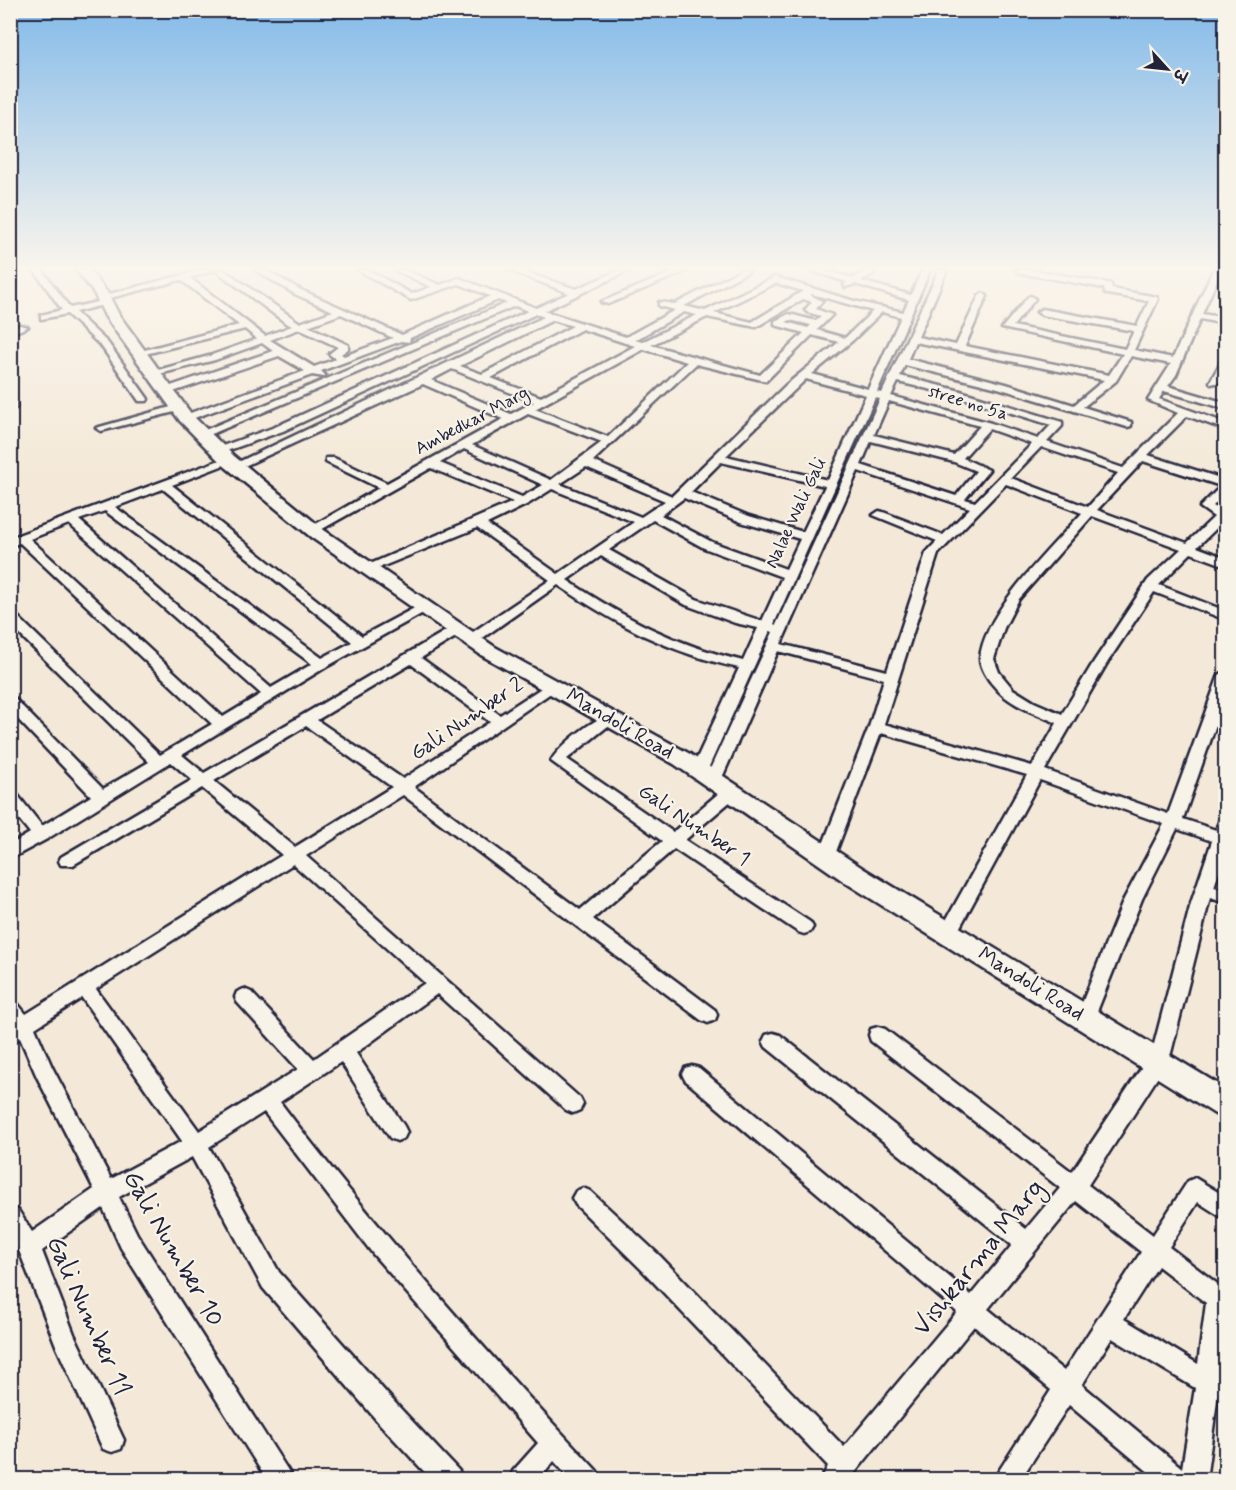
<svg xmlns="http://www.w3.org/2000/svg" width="1236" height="1490" viewBox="0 0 1236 1490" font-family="Mynerve,'Playpen Sans Deva',sans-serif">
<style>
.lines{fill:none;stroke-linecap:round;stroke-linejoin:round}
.street-casing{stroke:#22223b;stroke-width:5}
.secondary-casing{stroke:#22223b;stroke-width:5}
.street{fill:#f7f3e8;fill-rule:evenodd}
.secondary{fill:#f7f3e8;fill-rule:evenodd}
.labels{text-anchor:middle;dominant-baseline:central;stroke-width:4.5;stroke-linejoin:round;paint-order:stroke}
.far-street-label{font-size:18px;fill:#22223b;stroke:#f7f3e8}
.street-label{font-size:21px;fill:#22223b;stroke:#f7f3e8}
.near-street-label{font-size:26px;fill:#22223b;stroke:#f7f3e8}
</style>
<rect width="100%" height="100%" fill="#f4e9d8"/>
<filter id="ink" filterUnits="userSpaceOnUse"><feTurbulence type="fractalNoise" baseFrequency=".0167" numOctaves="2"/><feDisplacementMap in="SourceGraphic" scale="12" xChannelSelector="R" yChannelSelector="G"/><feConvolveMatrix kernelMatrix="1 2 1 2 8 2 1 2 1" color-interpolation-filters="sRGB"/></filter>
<g filter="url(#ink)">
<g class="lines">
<g class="street-casing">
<g id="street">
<path d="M34,270H42L70,308L107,300V304L75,312L108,343L148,399L147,401H139L102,347L67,314L41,319V315L62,310Z"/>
<path d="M202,270H224L300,323L333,311L295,294L255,270H265L301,290L402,335L490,296L459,284L411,300L358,270H368L412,294L431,287L395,270H405L440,285L459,278L536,308L569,293L508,270H519L576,289L620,270H630L544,311L626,337L675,310L659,306V302L675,304L741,270H751L684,306L705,311L775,277L854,301L903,312L909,300L855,284L845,287L844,285L847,282L809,270H821L853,278L867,270H874V273L861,281L911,295L922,270H930L877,392L882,393L939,270H947L918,337L956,345L979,296L983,293L987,296L965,346L1109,375L1123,354L1002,328L1028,297L1031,296L1035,299L1013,326L1125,349L1134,331L1042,315L1037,312L1042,309L1137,326L1149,301L1108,294L1105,293L1104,288L1020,273L1016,270H1032L1108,283L1111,284L1112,289L1157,297L1158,299L1134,350L1173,358L1213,270H1221L1202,314L1226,318V324L1200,319L1176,375L1168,386L1226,403V409L1164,391L1159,399L1226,423V430L1187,416L1148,455L1226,480V494L1213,506L1226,513V519L1197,547L1226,558V566L1191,553L1159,585L1226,611V620L1154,592L1107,663L1045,770L1168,814L1219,675L1226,671V696L1183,819L1216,830L1220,819L1226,817V850L1214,887L1226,890V903L1210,898L1171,1053L1163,1069L1088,1185L1153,1235L1188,1181L1195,1178L1226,1197V1220L1198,1202L1169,1247L1224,1289L1226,1293V1336L1206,1480H1158L1069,1405L1020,1480H993L1051,1390L974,1326L849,1480H821L828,1466L644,1272L576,1205L572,1198L576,1191L583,1188L590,1191L660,1256L844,1447L957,1312L685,1080L682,1074L685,1068L692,1066L699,1068L971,1295L1012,1245L766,1047L763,1041L766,1035L773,1033L780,1035L1026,1229L1060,1188L871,1041L869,1035L871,1029L878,1027L885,1029L1072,1172L1152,1052L1191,903L1212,841L1177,829L1142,899L1092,1024L1085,1026L1078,1024L1076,1018L1124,899L1164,824L1040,780L954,938L948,940L942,938L939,933L1027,775L881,733L834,857L832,861H820L818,857L869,727L884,679L778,651L721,780L718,784H708L705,780L773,632L770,631L707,771L699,776L691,771L739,668C668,652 619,626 558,585L477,642H467L465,639L467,636L550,580L477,528L371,571L367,572L361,568L513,502L431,468L317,532L313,533L307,529L379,488L326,462V458H334L387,483L503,419L423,384L240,468L236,469L230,466L544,317L536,314L283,431L218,454L212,451L214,449L275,427L528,311L515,306L202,438L197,435L198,433L507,303L498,300L410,338L409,342L401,341L321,371L325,375L324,377L312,375L186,421L181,418L182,416L305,371L279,356L170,393H162V389L273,351L262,343L215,360L151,376V372L209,356L257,339L245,329L137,356V352L239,325L181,280L102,300L98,297ZM215,270L286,323L292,326L265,336L190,278ZM776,283L803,291L752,322L714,313ZM812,294L873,311L845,338L817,330L832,315L816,309L822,301L810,295ZM803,299L812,302L805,310L807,312L821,316L816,321L789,314L775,321V325L804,333L760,375L651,345L707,317L756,327ZM684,312L697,315L642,342L635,340ZM882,312L901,317L868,389L812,374L853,340ZM341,314L393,338L344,356L341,354L348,349V345L308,326ZM553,320L573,326L482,374L460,366ZM790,320L811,325L808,328L786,322ZM299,329L338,347L329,354L336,359L314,367L270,340ZM582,329L635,346L541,397L491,378ZM812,335L839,342L786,385L672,496L593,461L696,364L766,381ZM915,342L1104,380L1074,405L1006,384L908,359ZM644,349L687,362L608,437L535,409ZM1131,356L1171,364L1148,400L1178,413L1123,468L1047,442L1062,426V422L957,390L900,376L905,365L998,388L1127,427L1131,426V422L1083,407L1116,381ZM452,369L534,402L511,414L431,380ZM806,379L866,395L828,480L726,456ZM898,382L950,394L1051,425L1038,439L991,423L891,396ZM875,398L880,399L776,625L774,624ZM889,401L980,426L954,455L874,435ZM528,414L602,442L551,480L472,445ZM989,429L1032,444L975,502L965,499L989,470L963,458ZM871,441L954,462L976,471L956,496L861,465ZM1041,447L1118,473L1088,507L1011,478ZM464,449L543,485L522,497L440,463ZM1143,461L1221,486L1200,507L1214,517L1187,543L1097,510ZM721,462L825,486L803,532L749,516L691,492ZM586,467L665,501L641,517L560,484ZM858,471L970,508L943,535L883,512L879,511L873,515L937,541L926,553L887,671L781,644ZM1006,484L1082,513C1051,548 985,610 980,658C980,667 988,680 994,686C1009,705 1035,713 1057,723L1032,766L884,724L938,554ZM552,489L634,522L558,574L487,524L528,504ZM684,498L741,522L800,539L786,569L712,542L661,515ZM1092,516L1181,549L1148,580L1093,663L1062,714L1034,702L1013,689L999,672L994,659L1004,628L1019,599ZM653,520L704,548L782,577L762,621L696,599L609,550ZM601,556L686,605L735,623L758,628L743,661C674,644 626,619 567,580ZM1076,1201L1141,1252L1064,1371L988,1309ZM1158,1266L1206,1303L1198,1364L1124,1319ZM1112,1338L1195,1388L1182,1468L1082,1385Z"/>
<path d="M678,270H689L608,304L601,302Z"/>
<path d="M20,325L28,327L10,334V328Z"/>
<path d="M1226,359V372L1220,382L1211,384L1210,382L1221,362Z"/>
<path d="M10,402L16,404V408L10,409Z"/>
<path d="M178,405L182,406V410L101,431L96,428Z"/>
<path d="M228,457L232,458V462L172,485L362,636L420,605L425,604L432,608L326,667L182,755L204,773L454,626H464L466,629L464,632L421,658L500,715L549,683L554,682L561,686L414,787L580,910L662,841L551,761C557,748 599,712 613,716L615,719L613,722L567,759L673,832L726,787H738L740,791L738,795L685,840L810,922L813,927L810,932L804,934L798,932L674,849L593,919L715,1010L717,1015L715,1020L708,1023L701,1020L403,795L306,856L580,1098L583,1104L580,1110L573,1113L566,1110L437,994L356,1053L404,1126L407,1132L404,1138L397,1141L390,1138L341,1062L280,1102C378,1231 486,1352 597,1471L600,1480H571L554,1461L539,1480H510L513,1471L538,1443L373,1254L264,1112L209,1147L279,1272L397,1405L459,1471L462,1480H432L379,1423L263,1288L192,1157L119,1197L137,1234L294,1480H267L121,1248L103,1208L42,1251L74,1334L124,1440L121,1449L112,1452L103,1449L57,1348L20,1253L10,1237V1207L18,1210L32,1232L94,1189L37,1077L20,1038L10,1042V1000L17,1003L26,1014L282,855L202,788L73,865H61L59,861L61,857L192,780L171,762L47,839L10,859V845L30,833L10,808V792L16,793L42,826L91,796L10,711V697L15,699L103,789L149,762L10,625V613L15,614L160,755L212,724L20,543L10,546V538ZM163,489L352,642L322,658L115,507ZM105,511L312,664L271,688L79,520ZM69,524L261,694L223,717L30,539ZM411,664L490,722L403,779L317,720ZM306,726L392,787L295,847L214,781ZM293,864L425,983L314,1059L251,992L244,989L237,992L235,997L237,1002L298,1069L199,1131L96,989ZM82,998L182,1141L111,1179L52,1067L35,1028Z"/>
</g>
</g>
<g class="secondary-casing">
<path id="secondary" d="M76,270H89L107,292L119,315L192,415L234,456L324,530L495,647L690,754L864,869L1226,1089V1118L1215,1114L846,883L674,764L481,655L312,538L222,464L180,421L105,316L94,293Z"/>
</g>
<use href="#street" class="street"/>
<use href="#secondary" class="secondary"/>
</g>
</g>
<linearGradient id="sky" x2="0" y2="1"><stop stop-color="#83bae9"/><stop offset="0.56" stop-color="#faf5ed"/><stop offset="1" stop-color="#faf5ed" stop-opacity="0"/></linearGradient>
<rect width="1236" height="478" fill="url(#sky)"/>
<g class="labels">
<g class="far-street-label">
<text transform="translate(968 403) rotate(17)">stree no 5a</text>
<text transform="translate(472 421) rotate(-28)">Ambedkar Marg</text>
<text transform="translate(796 513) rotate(-65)">Nalae Wali Gali</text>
</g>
<g class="street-label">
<text transform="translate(467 719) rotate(-34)">Gali Number 2</text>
<text transform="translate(620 724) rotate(30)">Mandoli Road</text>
<text transform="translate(694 825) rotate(34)">Gali Number 1</text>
<text transform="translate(1031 984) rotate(32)">Mandoli Road</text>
</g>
<g class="near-street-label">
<text transform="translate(173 1249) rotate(60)">Gali Number 10</text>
<text transform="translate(979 1258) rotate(-51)">Vishkarma Marg</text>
<text transform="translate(88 1316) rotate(66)">Gali Number 11</text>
</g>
</g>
<rect width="1236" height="1490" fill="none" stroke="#f7f3e8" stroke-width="36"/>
<rect x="18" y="18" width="1200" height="1454" fill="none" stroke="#22223b" stroke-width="2" filter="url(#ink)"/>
<g transform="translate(1167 69) rotate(117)" stroke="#f7f3e8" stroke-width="4.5" paint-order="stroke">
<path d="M0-4.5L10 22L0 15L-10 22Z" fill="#22223b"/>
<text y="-9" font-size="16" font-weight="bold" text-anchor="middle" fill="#22223b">उ</text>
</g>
</svg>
